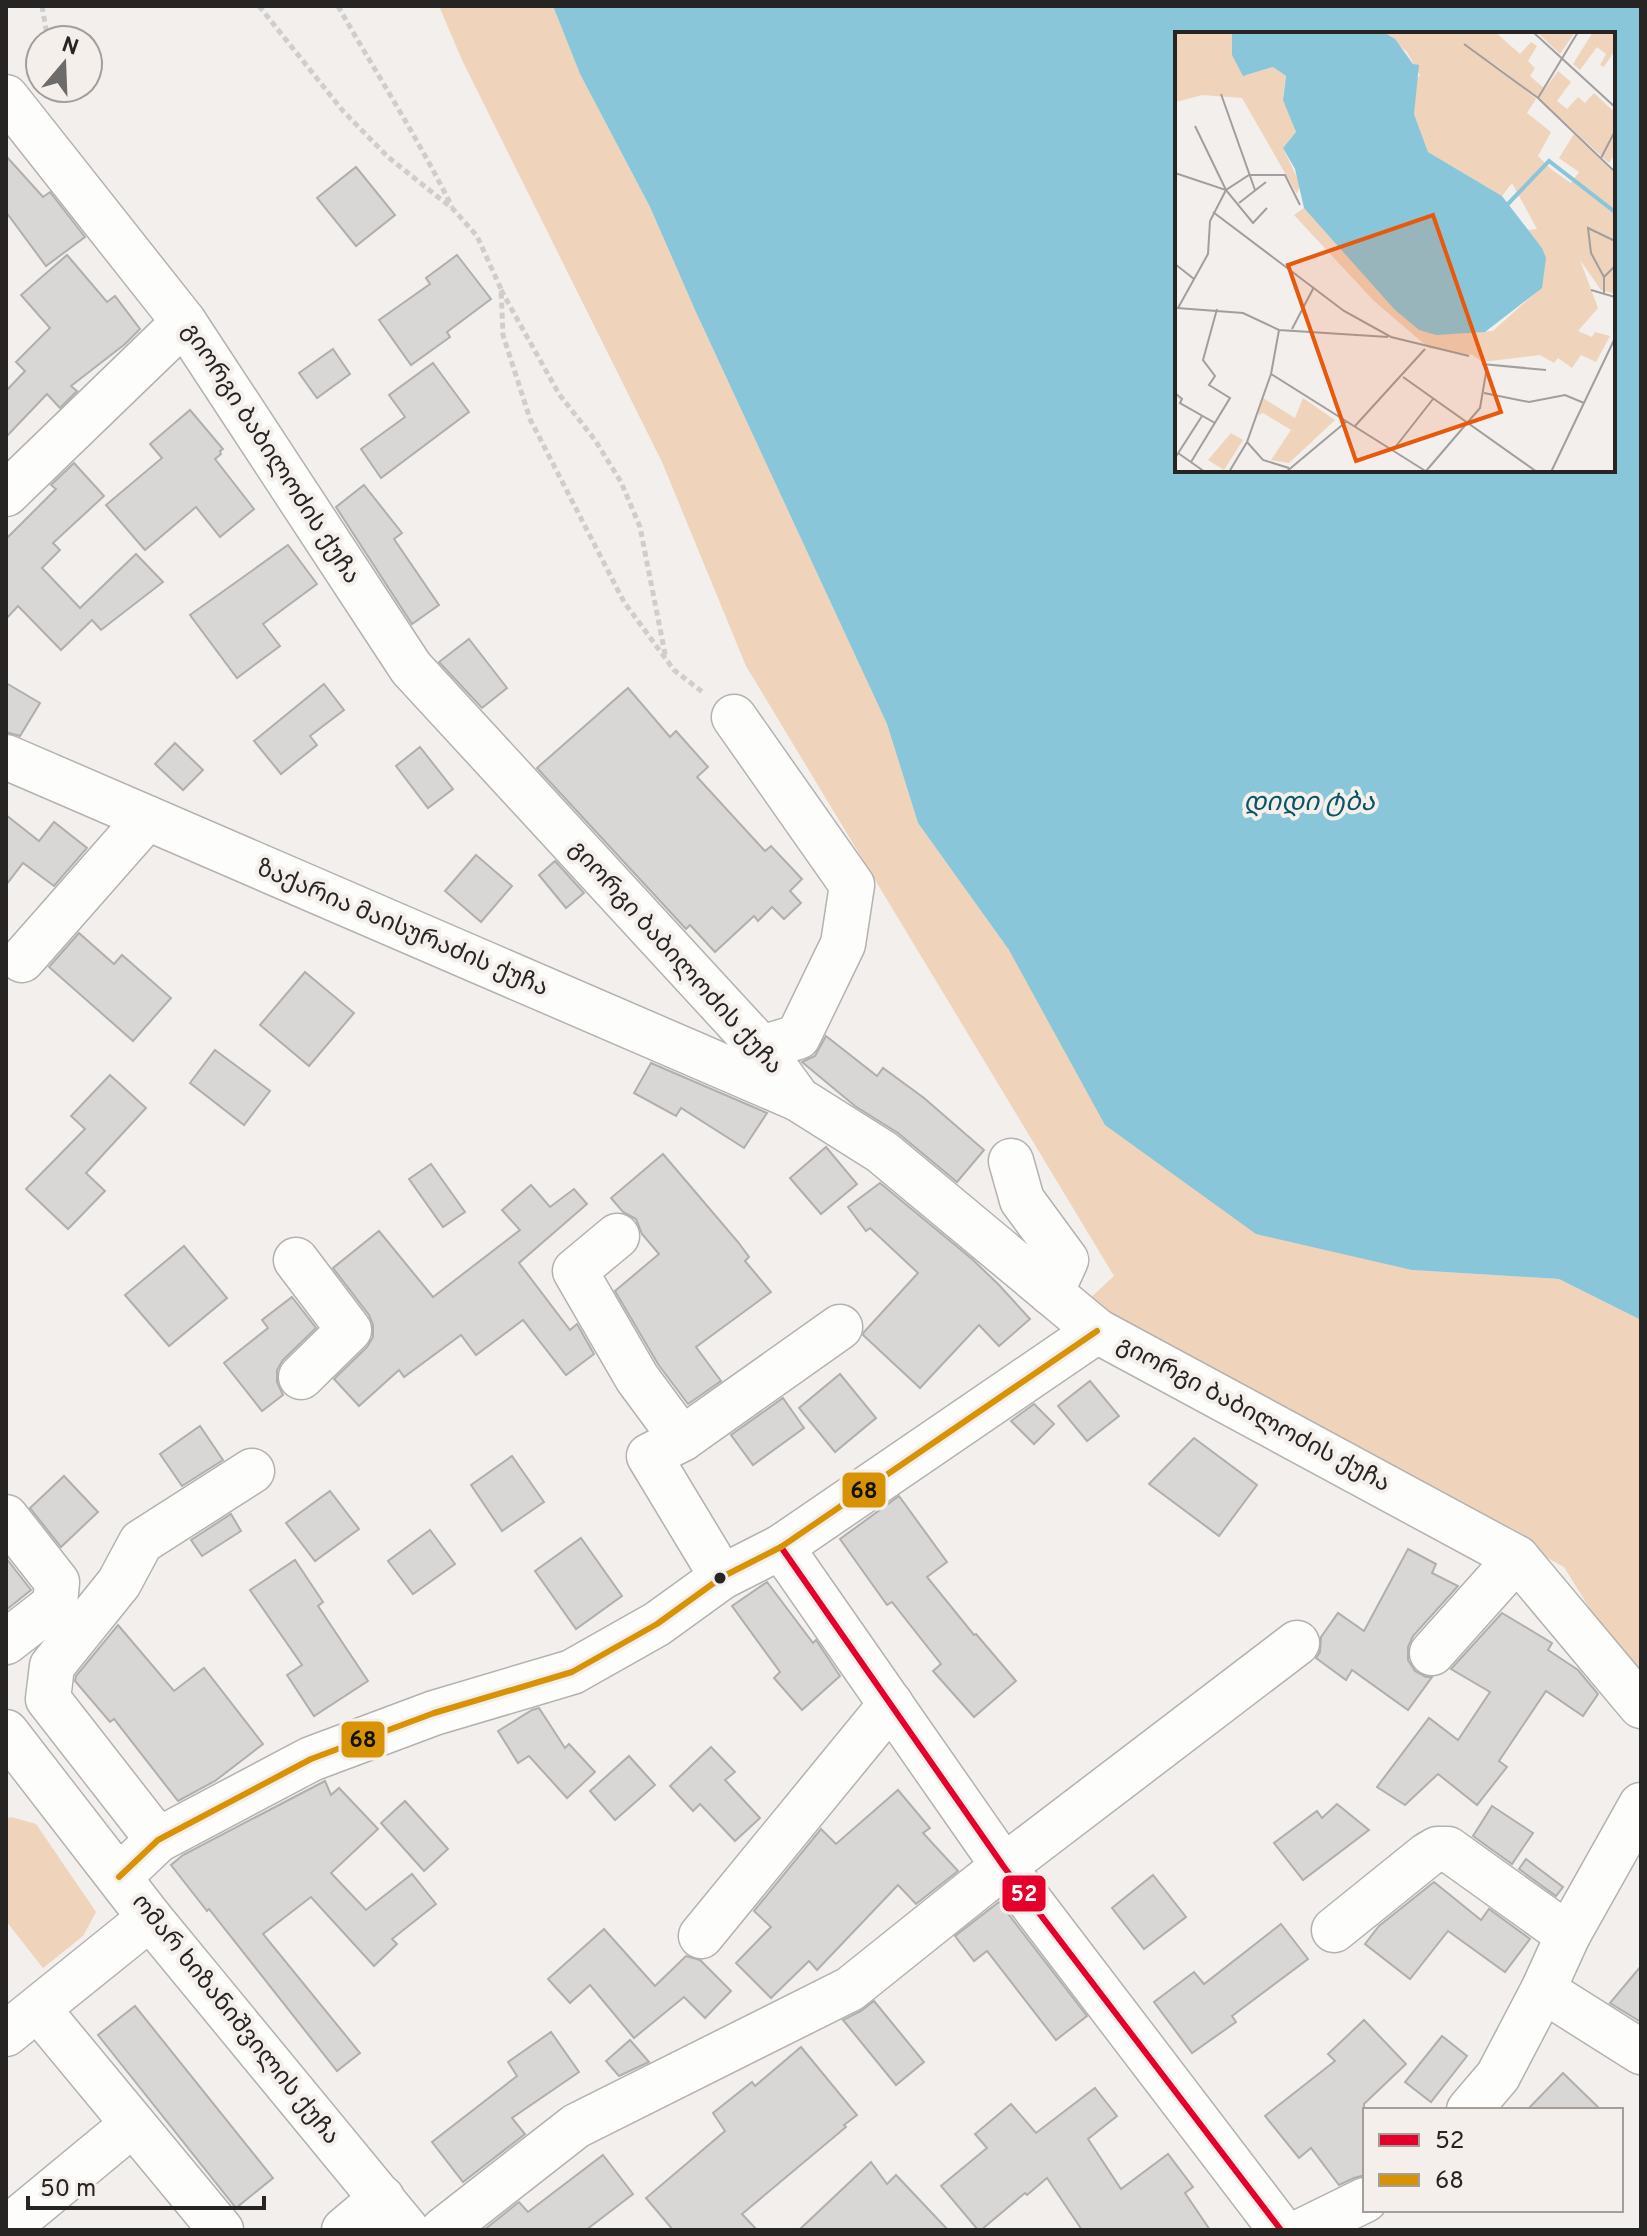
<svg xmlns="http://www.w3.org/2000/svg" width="1647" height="2236" viewBox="0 0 1647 2236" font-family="Overpass,'Noto Sans Georgian',sans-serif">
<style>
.green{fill:#efd3bb}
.water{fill:#89c6d9;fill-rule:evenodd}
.building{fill:#d9d7d5;stroke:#b1afad;stroke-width:2}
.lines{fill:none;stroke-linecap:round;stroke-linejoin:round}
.minor-casing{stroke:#b4b2b0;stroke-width:47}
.major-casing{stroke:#b4b2b0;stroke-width:47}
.path{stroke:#cfcecd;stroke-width:5;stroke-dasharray:6 4;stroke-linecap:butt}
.minor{stroke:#fdfdfc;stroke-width:44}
.major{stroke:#fdfdfc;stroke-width:44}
.bus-1-casing{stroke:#f4efeb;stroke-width:12}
.bus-2-casing{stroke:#f4efeb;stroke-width:12}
.bus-1{stroke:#e4002b;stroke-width:6}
.bus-2{stroke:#d89305;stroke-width:6}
.bus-dot{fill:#272524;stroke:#f4efeb;stroke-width:3}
.labels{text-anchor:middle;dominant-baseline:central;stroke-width:8;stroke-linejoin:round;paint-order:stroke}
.street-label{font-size:24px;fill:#272524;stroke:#f4efeb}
.water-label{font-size:26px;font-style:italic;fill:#085569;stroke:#f4efeb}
.inset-river{fill:none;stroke:#89c6d9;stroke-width:4}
.inset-road{fill:none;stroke:#a19e9d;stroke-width:2}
.view{fill:#e8590c;fill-opacity:0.15;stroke:#e8590c;stroke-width:4}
.inset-edge{fill:none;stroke:#272524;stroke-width:4}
.line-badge{stroke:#f4efeb;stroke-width:3}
.badge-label{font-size:22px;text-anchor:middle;font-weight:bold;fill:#fff}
.pale-badge-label{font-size:22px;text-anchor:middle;font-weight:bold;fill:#111}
</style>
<rect width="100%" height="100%" fill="#f2efed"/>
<g class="green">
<path d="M439,6H553L580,74L650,207L695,310L887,724L918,823L1009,950L1412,1270L1559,1279L1641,1320V1674L1629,1672L1564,1567L1140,1340L1085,1303L1114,1276L746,666L662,462L462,60Z"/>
<path d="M11,1817L36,1824L96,1912L83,1936L43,1968L6,1921V1819Z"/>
</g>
<path class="water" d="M553,6H1641V1320L1559,1279L1412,1270L1256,1234L1105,1125L1009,950L918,823L887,724L695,310L650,207L580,74ZM1177,34H1613V470H1177Z"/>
<g class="building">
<path d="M6,156L43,197L50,192L85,237L46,266L6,212Z"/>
<path d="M356,167L395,215L356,246L317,198Z"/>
<path d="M67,255L107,302L115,296L140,329L125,344L71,386L77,391L60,408L47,394L6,437V391L25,371L16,362L50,328L21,295Z"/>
<path d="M457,255L491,299L447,332L450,337L411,365L379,320L430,284L426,278Z"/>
<path d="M333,349L350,374L317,398L299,373Z"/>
<path d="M433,363L469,412L381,478L361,449L405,417L389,395Z"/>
<path d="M190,410L223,449L220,451L221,454L215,459L254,509L220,537L196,507L145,550L106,505L162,458L150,444Z"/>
<path d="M74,463L104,496L53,543L60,550L42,568L80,608L136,554L163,582L101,630L92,620L61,650L18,606L6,619V539L56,489L51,485Z"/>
<path d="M364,485L402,533L394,539L439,605L412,624L336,507Z"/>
<path d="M288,545L317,584L263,624L280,646L237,678L190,615Z"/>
<path d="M469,639L507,688L482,708L439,662Z"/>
<path d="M6,683L40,703L20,736L6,732Z"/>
<path d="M324,684L344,710L310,736L317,745L281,774L254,741Z"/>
<path d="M628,688L670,737L676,731L708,767L697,777L765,851L771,846L802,879L790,891L801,903L784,919L772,907L758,921L754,916L715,952L690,925L686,929L537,768Z"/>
<path d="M175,743L203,770L183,790L155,764Z"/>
<path d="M420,747L453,789L428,808L396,766Z"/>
<path d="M6,815L39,841L54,822L87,848L54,886L23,863L6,885Z"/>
<path d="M476,855L512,886L481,922L445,891Z"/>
<path d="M555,861L584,893L566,908L539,875Z"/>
<path d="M79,933L114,964L122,955L171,998L133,1041L49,967Z"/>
<path d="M305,972L354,1013L309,1066L260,1025Z"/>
<path d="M826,1036L877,1076L883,1068L924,1098L984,1150L957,1182L898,1133L855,1106L802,1062L815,1056Z"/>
<path d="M215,1050L270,1091L244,1125L190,1083Z"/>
<path d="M651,1063L767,1113L744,1148L681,1108L676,1116L634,1093Z"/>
<path d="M110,1075L146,1108L86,1173L105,1191L68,1229L26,1189L85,1129L71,1116Z"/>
<path d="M826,1147L857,1184L821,1214L790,1178Z"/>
<path d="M663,1154L738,1242L749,1257L745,1261L771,1292L696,1347L721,1381L688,1404L658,1364L615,1291L659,1254L642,1234L636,1219L623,1212L611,1198Z"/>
<path d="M431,1164L465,1212L443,1227L409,1179Z"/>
<path d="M880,1183L972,1259L999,1285L1030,1319L999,1346L979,1325L920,1388L863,1335L864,1332L918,1273L870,1228L866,1231L848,1207Z"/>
<path d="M531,1185L550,1207L574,1189L587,1204L519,1263L570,1330L577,1324L594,1354L566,1375L523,1320L476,1355L461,1335L404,1377L399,1370L359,1406L334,1379L367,1347L373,1337V1325L369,1315L333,1268L379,1231L433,1297L520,1230L502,1210Z"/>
<path d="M184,1246L227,1298L169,1346L125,1295Z"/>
<path d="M292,1297L316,1328L283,1360L277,1370V1382L283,1395L262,1411L224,1363L268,1328L262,1320Z"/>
<path d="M840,1374L876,1418L835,1452L799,1408Z"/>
<path d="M1090,1381L1119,1416L1087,1441L1058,1406Z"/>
<path d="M783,1398L804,1428L753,1465L731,1435Z"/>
<path d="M1034,1404L1054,1424L1034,1444L1011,1421Z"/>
<path d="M200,1426L223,1460L182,1486L160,1454Z"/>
<path d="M1194,1438L1257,1485L1219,1536L1149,1484Z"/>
<path d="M512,1456L544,1502L502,1531L471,1485Z"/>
<path d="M64,1476L98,1512L61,1547L30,1508Z"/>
<path d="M330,1491L359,1529L315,1561L286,1523Z"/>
<path d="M899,1496L947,1562L927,1577L974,1635L976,1634L1016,1681L974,1717L933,1671L941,1664L892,1602L887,1605L840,1539Z"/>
<path d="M231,1514L241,1531L202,1556L191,1540Z"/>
<path d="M430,1530L455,1564L413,1594L388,1561Z"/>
<path d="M581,1538L622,1596L576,1629L535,1571Z"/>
<path d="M1408,1549L1436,1564L1432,1573L1458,1586L1413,1636L1408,1647V1660L1415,1671L1426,1677H1432L1408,1710L1352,1670L1346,1680L1316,1658L1320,1652L1321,1637L1338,1613L1364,1631Z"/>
<path d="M6,1558L31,1590L6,1610Z"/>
<path d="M295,1560L323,1602L318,1606L368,1681L314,1716L287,1675L302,1665L250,1590Z"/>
<path d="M767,1582L813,1643L816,1640L840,1676L802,1710L774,1678L780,1672L732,1606Z"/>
<path d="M1502,1613L1552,1643L1548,1650L1578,1670L1598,1694L1583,1716L1546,1691L1499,1761L1507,1767L1477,1805L1438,1774L1405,1805L1377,1787L1429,1718L1458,1740L1490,1692L1451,1669Z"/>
<path d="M118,1625L174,1691L204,1668L263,1744L215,1781L178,1801L114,1719L110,1722L75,1681L76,1676Z"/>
<path d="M539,1708L565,1748L569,1744L595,1772L567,1798L529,1756L518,1763L498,1731L532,1710Z"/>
<path d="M711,1747L735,1772L725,1780L760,1818L735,1841L700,1804L693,1811L670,1786Z"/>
<path d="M629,1756L655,1785L615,1820L590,1791Z"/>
<path d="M325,1781L331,1795L339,1788L378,1829L331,1873L366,1910L412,1874L436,1904L392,1939L397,1944L374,1966L311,1897L263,1934L360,2053L337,2071L209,1909L207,1911L171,1865L183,1855Z"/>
<path d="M898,1790L930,1828L923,1833L958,1871L916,1904L898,1885L817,1970L809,1961L771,1998L736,1963L771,1927L754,1911L821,1829L836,1844Z"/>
<path d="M405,1801L448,1849L424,1871L381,1823Z"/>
<path d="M1337,1804L1369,1830L1303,1880L1274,1843L1317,1811L1322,1818Z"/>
<path d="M1492,1806L1533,1833L1512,1864L1473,1836Z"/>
<path d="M1526,1859L1563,1887L1556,1896L1519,1869Z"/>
<path d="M1153,1875L1186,1917L1144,1949L1112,1908Z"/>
<path d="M1434,1882L1481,1920L1489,1909L1530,1939L1505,1972L1448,1931L1410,1979L1365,1944L1379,1926Z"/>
<path d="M999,1902L1087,2016L1056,2040L987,1951L974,1961L955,1936Z"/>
<path d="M1281,1924L1308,1959L1232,2016L1236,2022L1192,2053L1154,2002L1194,1972L1204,1984Z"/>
<path d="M604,1929L655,1986L686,1956L700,1960L731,1991L705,2018L684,1997L634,2038L590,1985L570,2003L548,1979Z"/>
<path d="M1641,1966V2022L1610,2003Z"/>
<path d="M874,2001L924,2062L896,2085L843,2020L861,2011Z"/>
<path d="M135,2006L273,2178L236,2208L98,2035Z"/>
<path d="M1364,2020L1406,2064L1364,2104L1365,2175L1354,2178L1339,2185L1311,2148L1299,2158L1265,2116L1335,2061L1328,2054Z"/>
<path d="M551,2032L579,2072L512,2118L525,2134L463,2182L432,2142L517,2076L508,2062Z"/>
<path d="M1442,2036L1467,2056L1431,2102L1405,2082Z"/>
<path d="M630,2040L649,2062L619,2076L606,2061Z"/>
<path d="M801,2047L857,2115L844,2125L846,2127L742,2214L757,2230H673L646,2198L725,2131L713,2113L752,2082L755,2086Z"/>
<path d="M1563,2073L1601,2110H1527Z"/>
<path d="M1095,2088L1117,2116L1088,2139L1121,2189L1168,2154L1193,2187L1185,2193L1210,2230H1082L1047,2178L1027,2195L1025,2193L981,2230H978L941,2186L987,2148L975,2134L1011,2104L1036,2133Z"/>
<path d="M603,2155L633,2194L586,2230H484L519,2202L528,2212Z"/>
<path d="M871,2162L887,2184L896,2175L948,2230H799Z"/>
</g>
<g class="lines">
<g class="minor-casing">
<g id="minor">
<path d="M6,97L184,322L411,668L761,1048L798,1099L882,1152L1097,1331L1517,1558L1641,1706"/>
<path d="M6,494L184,322"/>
<path d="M734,717L852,885L843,944L798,1037L761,1048"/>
<path d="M6,757L796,1098"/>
<path d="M22,960L147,818"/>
<path d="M1011,1161L1022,1200L1066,1260L1051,1293"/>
<path d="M617,1236L575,1271L637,1378L682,1439L649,1456L722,1577"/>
<path d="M296,1260L349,1330L301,1377"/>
<path d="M682,1439L840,1327"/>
<path d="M6,1517L57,1582L55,1604L6,1642"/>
<path d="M781,1547L1004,1867L1281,2230"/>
<path d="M1432,1653L1517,1558"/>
<path d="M158,1840L48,1699L52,1666L119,1583L141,1542L252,1471"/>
<path d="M119,1877L158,1840L311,1759L434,1713L572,1672L657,1624L722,1577L781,1547L1097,1331"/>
<path d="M1334,1930L1427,1855L1437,1849H1448L1568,1935"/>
<path d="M701,1936L891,1704"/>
<path d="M1543,1990L1641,2052"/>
<path d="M38,2009L221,2230"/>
<path d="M6,2034L150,1918"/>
<path d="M1469,2110L1498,2076L1543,1990L1568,1935L1641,1805"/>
<path d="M6,2229L133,2124"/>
<path d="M344,2230L382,2198"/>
<path d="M443,2230L576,2126L850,1989L981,1884L1297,1643"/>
<path d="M1304,2230L1365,2200"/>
</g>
</g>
<g class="major-casing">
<path id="major" d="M6,1732L150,1918L407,2230"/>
</g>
<g class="path">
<path d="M42,6L48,40"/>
<path d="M259,6L343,111L388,157L453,209L477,236L501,289L503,335L530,419L624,602L674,670L705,694"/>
<path d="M338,6C376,73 418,138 452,207"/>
<path d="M501,290L559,394L595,440L621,482L640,527L666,659"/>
</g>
<use href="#minor" class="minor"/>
<use href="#major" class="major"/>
<g class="bus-1-casing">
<path id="bus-1" d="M781,1547L1004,1867L1281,2230"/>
</g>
<g class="bus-2-casing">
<path id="bus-2" d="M119,1877L158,1840L311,1759L434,1713L572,1672L657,1624L722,1577L781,1547L1097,1331"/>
</g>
<use href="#bus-1" class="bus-1"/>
<use href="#bus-2" class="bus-2"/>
</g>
<circle class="bus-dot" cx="720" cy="1578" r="7"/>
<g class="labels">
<g class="street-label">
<text transform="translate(270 454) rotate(57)">გიორგი ბაბილოძის ქუჩა</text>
<text transform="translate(402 929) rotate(23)">ზაქარია მაისურაძის ქუჩა</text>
<text transform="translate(675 958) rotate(48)">გიორგი ბაბილოძის ქუჩა</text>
<text transform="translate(1253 1415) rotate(28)">გიორგი ბაბილოძის ქუჩა</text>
<text transform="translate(235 2020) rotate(51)">ომარ ხიზანიშვილის ქუჩა</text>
</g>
<g class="water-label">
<text x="1309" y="803">დიდი ტბა</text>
</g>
</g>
<g transform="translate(1175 32)">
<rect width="440" height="440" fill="#f2efed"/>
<path d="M57,0V23L72,43L98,35L111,44L108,64L121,100L108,116L125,152L122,162L67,66L27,63L1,70L0,1ZM208,0H320L345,22L356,10L362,14L353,29L360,36L355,44L370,57L383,39L396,50L382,69L392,77L403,65L410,71L419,61L437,78L440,75V122L434,131L360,63L314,28L361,67L352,81L376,100L363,124L377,138L396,151L404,140L384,126L399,102L440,142V262L426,258L405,228L423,276L403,299L417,305L420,300L435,304L421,330L406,323L397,336L383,326L379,331L365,323L307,330L298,323L254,316L199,269L119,183L129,176L133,179L219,277L276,302L318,299L367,255V216L353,198L362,197L337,151L327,164L253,120L239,82L240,50L245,43L232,20ZM362,0H400L385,22ZM418,0H440V18L429,35L425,33L431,22L422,15L405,38L398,32ZM88,366L120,386L128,366L160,388L114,431L96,428L116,398L88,381L83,383ZM56,401L68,408L49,438L33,428Z" fill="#efd3bb"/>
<path d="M57,0H208L220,7L238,32L244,33L239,82L253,120L327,164L367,216L371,226L367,256L310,300L261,303L244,298L219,277L129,176L120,137L108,116L121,100L108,68L111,44L98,35L68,44L57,23Z" fill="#89c6d9"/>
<path class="inset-river" d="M331,174L374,129L440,180"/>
<path class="inset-road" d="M358,0L440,75M289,12L363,66L440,140M46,62L80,158M363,66L403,0M20,94L51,158M426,126L440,99M0,141L51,158L78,191L92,176M64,171L91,150M38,180L169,279L216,305L294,324M0,232L19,247M429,245L416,221L413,196L440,209M416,258L440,265M429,262V245L440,234M2,276L68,281L104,298L213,305M3,276L33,222L35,189L51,158L74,143H110L125,173M117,297L139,255M307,332L371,338M96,342L104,298M228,345L362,440M0,361L7,367L5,371L40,391M309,361L354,370L390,363L409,371M180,394L250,317M72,410L88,428L114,436M218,418L258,367M3,421L30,440M0,426L27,384M16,430L55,366L34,353L40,344L28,328L42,277M251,439L305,376L312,335M54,440L72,410L96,342L252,440M111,440L172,389M376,440L440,306"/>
<path class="view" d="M258,183L326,380L181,429L113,233Z"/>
<rect width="440" height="440" class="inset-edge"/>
</g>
<g class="line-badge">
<rect x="841" y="1471" width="46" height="38" rx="8" fill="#d89305"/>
<rect x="340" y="1720" width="46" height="39" rx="8" fill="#d89305"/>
<rect x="1001" y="1874" width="46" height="39" rx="8" fill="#e4002b"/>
</g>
<g class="badge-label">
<text x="1024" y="1901">52</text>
</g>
<g class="pale-badge-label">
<text x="864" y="1498">68</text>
<text x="363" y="1747">68</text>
</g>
<rect width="1647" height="2236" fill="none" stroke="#272524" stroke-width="16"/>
<rect x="1363" y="2108" width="260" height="104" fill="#f4efeb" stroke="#a29e9b" stroke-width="2"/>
<rect x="1379" y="2134" width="40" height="12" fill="#e4002b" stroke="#a29e9b" stroke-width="2"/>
<text x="1435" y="2148" font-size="24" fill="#272524">52</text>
<rect x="1379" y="2174" width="40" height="12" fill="#d89305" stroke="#a29e9b" stroke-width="2"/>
<text x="1435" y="2188" font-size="24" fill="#272524">68</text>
<g transform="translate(64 64) rotate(19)"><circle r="38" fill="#f4efeb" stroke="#a29e9b" stroke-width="2"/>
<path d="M0-6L14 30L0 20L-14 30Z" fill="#6e6c6a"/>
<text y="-12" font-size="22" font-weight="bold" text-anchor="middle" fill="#272524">N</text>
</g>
<path d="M28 2196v12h236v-12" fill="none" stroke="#272524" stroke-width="4"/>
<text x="40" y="2196" font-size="24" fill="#272524" stroke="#f4efeb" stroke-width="6" paint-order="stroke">50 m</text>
</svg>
